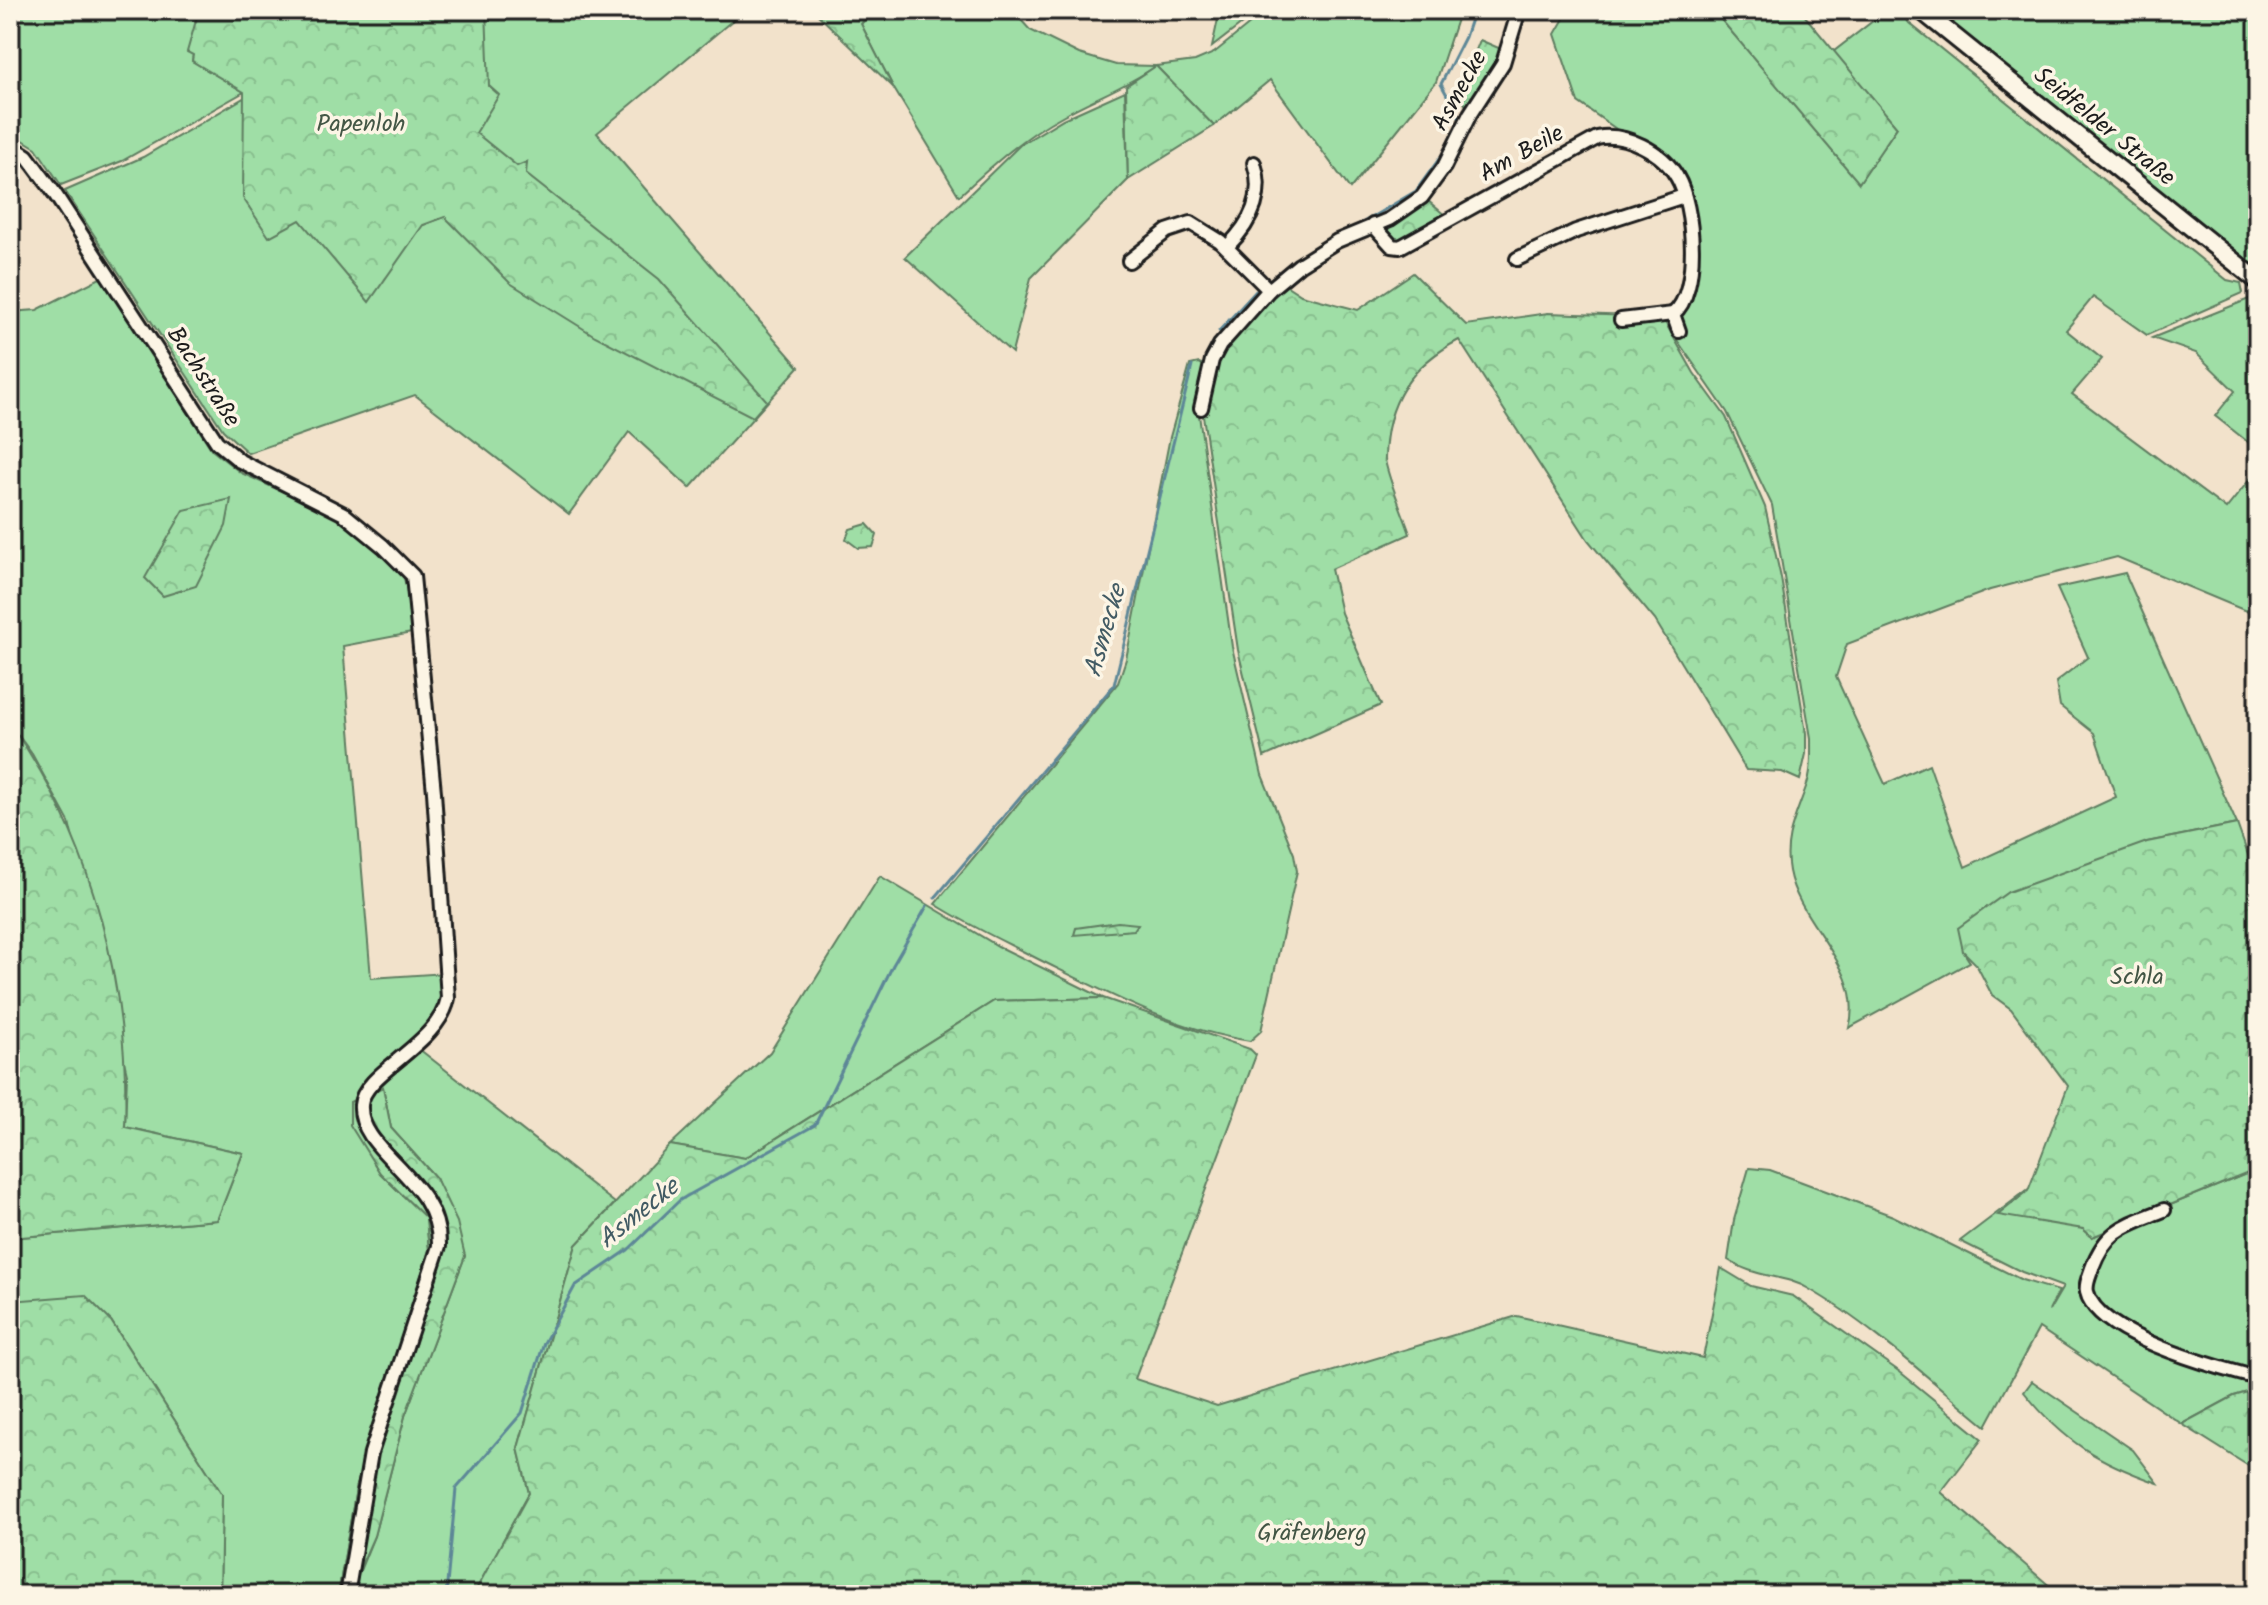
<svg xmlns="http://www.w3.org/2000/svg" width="2268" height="1605" viewBox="0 0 2268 1605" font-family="Kalam,sans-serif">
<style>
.grass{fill:#9fdea6;stroke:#5e7d61;stroke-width:2}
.forest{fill:url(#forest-crowns);stroke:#5e7d61;stroke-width:2}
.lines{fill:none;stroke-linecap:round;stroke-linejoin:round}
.stream{stroke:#5d8797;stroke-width:3}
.minor-casing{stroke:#1c1c1c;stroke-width:18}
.major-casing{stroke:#1c1c1c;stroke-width:22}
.minor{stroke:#fcf5e5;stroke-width:12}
.major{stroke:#fcf5e5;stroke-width:16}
.labels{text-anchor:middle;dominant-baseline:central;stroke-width:7;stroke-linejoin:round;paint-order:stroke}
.street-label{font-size:24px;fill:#1c1c1c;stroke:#fcf5e5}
.park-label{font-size:24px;fill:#435645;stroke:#fcf5e5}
.water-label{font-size:26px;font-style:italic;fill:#425b64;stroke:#fcf5e5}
</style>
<defs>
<pattern id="forest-crowns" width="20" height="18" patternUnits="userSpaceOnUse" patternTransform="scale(2)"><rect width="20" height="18" fill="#9fdea6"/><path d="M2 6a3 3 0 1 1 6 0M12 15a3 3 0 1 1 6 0" fill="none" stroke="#88be8e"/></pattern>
</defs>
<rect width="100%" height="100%" fill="#f2e2cb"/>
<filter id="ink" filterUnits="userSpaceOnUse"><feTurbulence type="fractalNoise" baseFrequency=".0125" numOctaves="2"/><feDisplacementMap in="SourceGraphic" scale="16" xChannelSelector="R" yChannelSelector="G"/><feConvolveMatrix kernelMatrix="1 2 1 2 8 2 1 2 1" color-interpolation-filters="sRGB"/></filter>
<g filter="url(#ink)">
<g class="grass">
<path d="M10,10H199L192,61L244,92L122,161L61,185L36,148L10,132Z"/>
<path d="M479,10H745L597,133L799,367L690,488L629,432L569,514L415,395L248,453L223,430L65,191L143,157L247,96L303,218L405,232L452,214L514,224L527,162L474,187L459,61Z"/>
<path d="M873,10H986L1021,20L1030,30L1079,54L1116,65L1156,66L1195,61L1214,53L1267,10H1460L1436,82L1350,189L1270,80L1214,126L1156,66C1126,87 1094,98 1062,116C1023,137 992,166 959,196L893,87L861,24Z"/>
<path d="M1220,10H1260L1212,47Z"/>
<path d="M1569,10H1713L1859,182L1897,127L1833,52L1887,10H1900L1909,23L2227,280L2241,283L2243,293L2147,335L2093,297L2066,330L2102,359L2072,394L2226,509L2258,469V616L2117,557L1990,590L1847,644L1836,677L1885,784L1929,764L1965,867L2116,797L2094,733L2060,706L2056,682L2088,657L2057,588L2125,573L2237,824L2147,842L1963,951L1970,962L1849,1028C1866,968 1799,926 1789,871C1783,839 1796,816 1806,787C1812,772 1811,755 1811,738L1772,505L1727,412L1668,327C1711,289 1687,224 1680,174L1578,102L1555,34Z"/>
<path d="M1962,10H2258V270L1950,27Z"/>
<path d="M1125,91L1128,180L1031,278L1012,353L905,257L1020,145L1063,119Z"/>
<path d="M102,277L212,450L241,473L344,519L377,546L404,578L417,632L343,646L371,978L446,973L438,1020L364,1088L380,1173L426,1218L429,1250L356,1489L338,1595H220L222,1494L111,1321L11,1301L10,1238L217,1220L243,1153L125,1127L127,1074L69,822L32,754L10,724V312L37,310Z"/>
<path d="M2254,297L2258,302V450L2215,416L2235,391L2196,353L2152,338Z"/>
<path d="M1199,363L1208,367L1198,408L1232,647L1262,775L1294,854L1297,871L1261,1031L1250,1041C1175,1030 1105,992 1038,959C1003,941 968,925 935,904L1118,683L1126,659L1170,437L1190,365Z"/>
<path d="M880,876L998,946L1103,998L994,1001L745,1158L670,1145L770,1052Z"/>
<path d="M419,1049L615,1203L576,1245L518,1448L529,1493L477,1588L479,1595H350L374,1536L405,1416L465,1256L436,1178L391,1128L383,1087L371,1093Z"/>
<path d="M1749,1168L1770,1170L1893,1216L2022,1280L2059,1291L2049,1311L2063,1287L2022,1272L1960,1241L2035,1184L2092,1237L2258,1169V1389L2234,1396L2182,1424L2039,1328L1986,1426C1931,1381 1870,1324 1809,1289C1784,1274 1755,1278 1728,1260L1734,1220Z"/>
<path d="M2032,1381L2133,1450L2158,1483C2098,1462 2064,1442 2024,1392Z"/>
</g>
<g class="forest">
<path d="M199,10H486L489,86L499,95L476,133L517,166L527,162L526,174L659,279L767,401L753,417L595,336L510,283L445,217L423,225L369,302L300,220L269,237L243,198L244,92L192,61L193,55L187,52Z"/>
<path d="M813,10H873L861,24L893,87Z"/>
<path d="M1713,10H1800L1897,127L1859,183Z"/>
<path d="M1480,40L1501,49L1482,93L1467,108L1459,93Z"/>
<path d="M1156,66L1214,126L1128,180L1126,86Z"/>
<path d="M1427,200L1446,216L1395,242L1382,230Z"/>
<path d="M1413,273L1466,325L1548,313L1662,317L1694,373L1726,417L1765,507L1781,578L1806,733V754L1800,780L1782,772L1746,770L1655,620L1588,540L1459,340C1411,365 1386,402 1385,458C1385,471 1405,518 1410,534L1331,569L1341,613L1381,705L1264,757L1238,650L1202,409L1215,360L1281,282L1301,295L1358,310Z"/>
<path d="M231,499L226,526L196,586L163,596L145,578L184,510Z"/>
<path d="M867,524L877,535L873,547L858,548L846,539L850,529Z"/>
<path d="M10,724C92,838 130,988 125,1127L243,1153L217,1220L10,1238Z"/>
<path d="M2237,824L2258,883V1169L2092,1237L2083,1229L1998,1215L2028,1191L2068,1086L2011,1009L1992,995L1976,964L1963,951L1958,928L2008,892L2147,842Z"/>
<path d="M1118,922L1138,924L1134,930L1074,935L1076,928Z"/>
<path d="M1103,998L1250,1049L1256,1055L1135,1379L1217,1406L1517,1316L1703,1358L1721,1268L1751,1286L1793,1296L1900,1372L1982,1439L1941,1492L2060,1595H479L477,1588L529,1493L518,1448L576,1245L670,1145L745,1158L994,1001Z"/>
<path d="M383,1087L391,1128L436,1178L457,1222L465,1256L405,1416L374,1536L348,1595H338L356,1489L429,1250L426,1218L380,1173L350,1125V1102Z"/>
<path d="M10,1290L11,1301L85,1295L111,1321L222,1494L220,1595H10Z"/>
<path d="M2258,1389V1472L2182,1424L2234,1396Z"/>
</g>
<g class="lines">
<g class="stream">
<path d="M1355,227L1416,191L1445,151L1460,119L1441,84L1465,37L1474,10"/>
<path d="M1277,274L1293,262"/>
<path d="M1219,331L1256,291"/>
<path d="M935,898L1114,685L1192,366"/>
<path d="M446,1595L456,1489L522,1413L544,1343L575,1286L628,1250L680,1200L815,1125L893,965L927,906"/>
</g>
<g class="minor-casing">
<g id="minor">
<path d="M10,145L27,156L53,191L217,442L240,461L344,514L383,546L413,576L434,792L448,998C439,1045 363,1072 361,1105C358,1153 441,1179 439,1246L371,1453L347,1595"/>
<path d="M1373,225L1392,246L1400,247L1597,138C1625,132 1663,152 1677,177C1694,205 1701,292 1673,314L1679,331"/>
<path d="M1227,247C1251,223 1265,196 1254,163"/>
<path d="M1517,259L1576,231L1684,196"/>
<path d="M1129,261L1167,231L1191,223L1220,241L1269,290"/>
<path d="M1621,320L1673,314"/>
<path d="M1201,408L1212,360L1220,345L1269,290L1299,265L1337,241L1390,219L1422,197L1444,167L1470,114L1503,63L1519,10"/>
<path d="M2164,1210C2127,1225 2107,1228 2092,1268C2090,1275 2085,1284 2087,1292C2097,1336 2219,1368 2258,1378"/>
</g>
</g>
<g class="major-casing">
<path id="major" d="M1921,10L2258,281"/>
</g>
<use href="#minor" class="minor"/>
<use href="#major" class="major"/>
</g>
</g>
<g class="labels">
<g class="street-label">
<text transform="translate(1460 91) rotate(-61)">Asmecke</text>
<text transform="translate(2104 127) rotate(39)">Seidfelder Straße</text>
<text transform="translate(1522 154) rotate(-29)">Am Beile</text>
<text transform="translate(203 377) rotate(57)">Bachstraße</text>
</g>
<g class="park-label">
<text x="361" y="124">Papenloh</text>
<text x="2137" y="977">Schla</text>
<text x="1312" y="1533">Gräfenberg</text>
</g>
<g class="water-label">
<text transform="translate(1106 631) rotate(-74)">Asmecke</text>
<text transform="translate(639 1214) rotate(-39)">Asmecke</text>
</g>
</g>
<rect width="2268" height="1605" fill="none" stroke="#fcf5e5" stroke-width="40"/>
<rect x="20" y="20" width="2228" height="1565" fill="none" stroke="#1c1c1c" stroke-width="3" filter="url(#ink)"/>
</svg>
